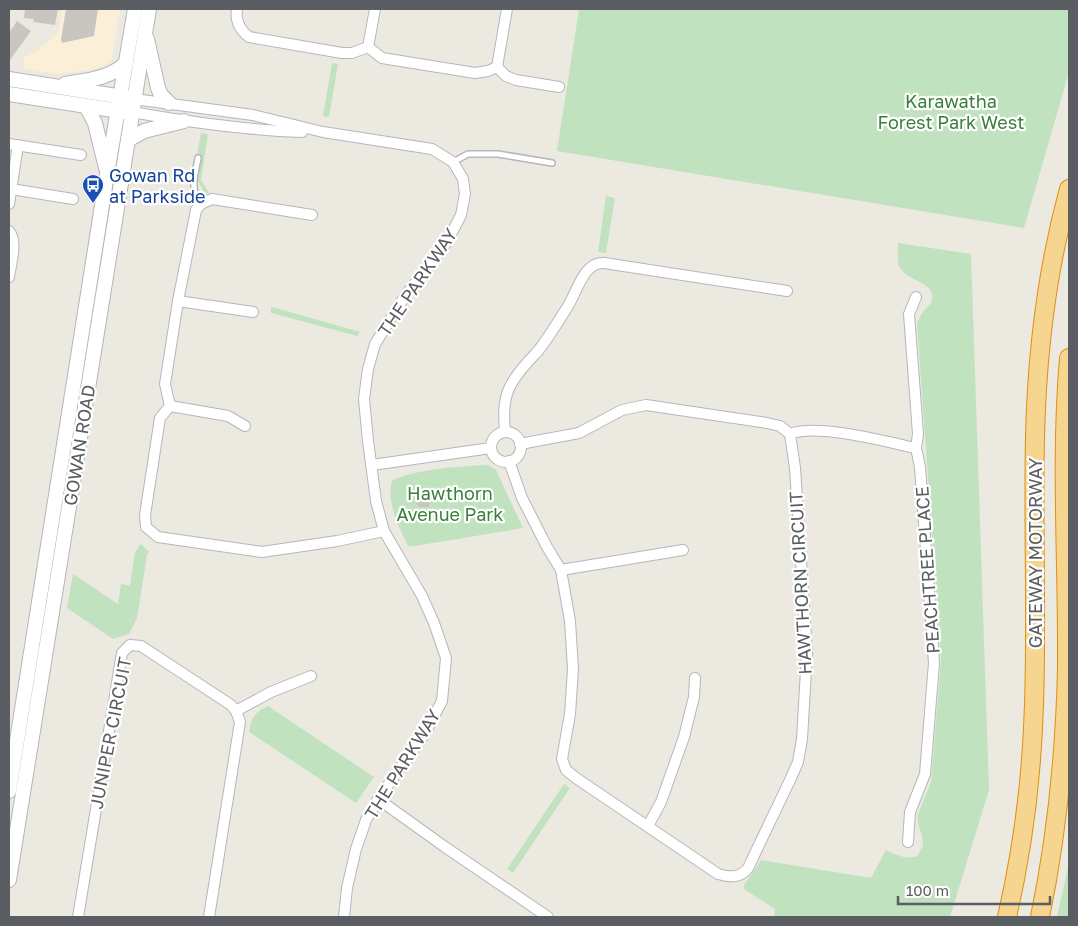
<svg xmlns="http://www.w3.org/2000/svg" width="1078" height="926" viewBox="0 0 1078 926" font-family="'Golos Text',sans-serif">
<style>
.commercial{fill:#fbf0d7}
.green{fill:#c1e2bf}
.building{fill:#c9c5c0}
.lines{fill:none;stroke-linecap:round;stroke-linejoin:round}
.lane-casing{stroke:#b4b7bb;stroke-width:8}
.street-casing{stroke:#b4b7bb;stroke-width:12}
.secondary-casing{stroke:#b3b6bb;stroke-width:16}
.highway-casing{stroke:#dd9010;stroke-width:20}
.lane{stroke:#fff;stroke-width:5}
.street{stroke:#fff;stroke-width:10}
.secondary{stroke:#fff;stroke-width:14}
.highway{stroke:#f5d58f;stroke-width:18}
.labels{text-anchor:middle;dominant-baseline:central;stroke-width:4.5;stroke-linejoin:round;paint-order:stroke}
.park-label{font-size:18px;fill:#3b803a;stroke:#fff}
.transit-label{font-size:18px;fill:#164399;stroke:#fff;text-anchor:start}
.street-label{font-size:18px;fill:#5a5d61;stroke:#fff}
</style>
<rect width="100%" height="100%" fill="#ece9e1"/>
<path class="commercial" d="M62,9H120L112,59L105,65L93,69L58,74L23,68L24,58L39,49L58,33Z"/>
<g class="green">
<path d="M579,9H1069V72L1024,228L557,151Z"/>
<path d="M332,63L338,64L329,117L323,116Z"/>
<path d="M201,133L208,134L201,180L209,193L205,194L197,179L201,156L197,155Z"/>
<path d="M606,196L615,198L606,253L598,252Z"/>
<path d="M898,243L971,254L989,790L950,917H774L775,909L744,889V885L761,860L871,878L886,850C897,855 905,860 917,856L923,846L922,835L918,824V814L931,782L941,661L917,323C919,320 920,315 923,312C926,308 930,306 932,300C937,282 905,281 899,266C897,260 898,249 898,243Z"/>
<path d="M271,307H272L360,332L357,336L271,313Z"/>
<path d="M488,465L496,470L523,528L409,547C399,529 386,501 392,481C413,469 463,466 488,465Z"/>
<path d="M141,544L149,552L147,555L137,618L129,634L113,639L67,608L73,574L118,604L121,584L130,586L135,552Z"/>
<path d="M268,706L374,777L356,803L249,732C252,716 254,713 268,706Z"/>
<path d="M564,784L570,788L513,873L507,869Z"/>
<path d="M1069,863V917H1057Z"/>
</g>
<g class="building">
<path d="M25,9H58L55,25L33,22L34,19L24,18Z"/>
<path d="M66,9H98L94,36L62,43L61,39Z"/>
<path d="M17,21L31,31L10,60L9,59V33Z"/>
<path d="M419,492H428L432,500L428,507H419L415,500Z"/>
</g>
<g class="lines">
<g class="lane-casing">
<g id="lane">
<path d="M198,158C195,175 189,189 201,204"/>
<path d="M453,162L468,154H498L552,163"/>
</g>
</g>
<g class="street-casing">
<g id="street">
<path d="M237,9C235,21 240,30 249,37L342,53H352L368,47L382,58L475,73L488,71L497,67L506,76L516,80L559,87"/>
<path d="M368,47L375,9"/>
<path d="M497,67L507,9"/>
<path d="M134,99L253,115L323,132L432,149L453,162L463,179L465,194L461,215L447,242L405,296L375,344L368,369L364,399L368,441L376,501L384,531L422,596L434,623L446,658L442,701L424,735L378,799L366,820L356,849L347,888L344,917"/>
<path d="M132,112C188,122 245,130 302,132"/>
<path d="M9,144L81,155"/>
<path d="M11,189L73,199"/>
<path d="M9,204L18,145"/>
<path d="M312,215L212,199L201,204L196,210L178,301L165,384L170,406L160,418L145,515L146,527L158,537L262,552L337,541L384,531"/>
<path d="M9,231C18,241 11,263 9,277"/>
<path d="M178,301L253,312"/>
<path d="M170,406L228,416L245,426"/>
<path d="M505,432C504,419 503,404 508,391C514,376 527,363 538,351C549,337 558,322 568,306C577,292 584,261 604,263L787,291"/>
<circle cx="506" cy="447" r="15"/>
<path d="M520,444L579,433L622,410L646,405L767,423L780,426L790,434C816,423 887,442 916,448"/>
<path d="M509,461L522,498L547,547L561,570L570,621L573,669L570,714L562,759L566,770L576,778L718,874C729,877 740,879 748,868L791,778L798,762L802,739L807,653L795,468L790,434"/>
<path d="M372,465L491,448"/>
<path d="M561,570L683,550"/>
<path d="M236,711L271,692L311,676"/>
<path d="M378,799L445,847L548,917"/>
<path d="M648,826L661,802L684,737L694,697L695,678"/>
<path d="M908,842L910,812L925,774L934,663L920,467L916,448L918,434L909,314L916,297"/>
<path d="M78,917L122,653L130,645L141,646L231,705L236,711L240,722L209,917"/>
</g>
</g>
<g class="secondary-casing">
<g id="secondary">
<path d="M147,39L158,88L161,95L169,103"/>
<path d="M9,79L129,98"/>
<path d="M65,84C87,80 109,79 126,63"/>
<path d="M9,94L126,112"/>
<path d="M86,106L95,123L106,168"/>
<path d="M128,140L144,131L184,121"/>
<path d="M9,791L107,174L135,9"/>
<path d="M9,880L149,9"/>
</g>
</g>
<g class="highway-casing">
<g id="highway">
<path d="M1007,917C1023,848 1032,775 1034,704C1037,614 1033,525 1035,436C1037,353 1047,269 1069,189"/>
<path d="M1040,917C1057,835 1065,753 1067,669C1068,565 1060,462 1069,358"/>
</g>
</g>
<use href="#lane" class="lane"/>
<use href="#street" class="street"/>
<use href="#secondary" class="secondary"/>
<use href="#highway" class="highway"/>
</g>
<defs>
<g id="bus-pin" transform="scale(1.125)"><path d="M0 17L-7.5 6A9.5 9.5 0 1 1 7.5 6Z" fill="#1a4fb4" stroke="#fff"/><path d="M-5-6H5V4H4V6H2V4H-2V6H-4V4H-5ZM-3.5-4V0h7V-4ZM-3.5 1.2v1.5H-2V1.2ZM2 1.2v1.5H3.5V1.2Z" fill="#fff"/></g>
</defs>
<g fill-rule="evenodd">
<use href="#bus-pin" x="93" y="185"/>
</g>
<g class="labels">
<g class="park-label">
<text x="951" y="101">Karawatha<tspan x="951" dy="21">Forest Park West</tspan></text>
<text x="450" y="493">Hawthorn<tspan x="450" dy="21">Avenue Park</tspan></text>
</g>
<g class="transit-label">
<text x="109" y="175">Gowan Rd<tspan x="109" dy="21">at Parkside</tspan></text>
</g>
<g class="street-label">
<text transform="translate(417 282) rotate(-56)">THE PARKWAY</text>
<text transform="translate(79 445) rotate(-81)">GOWAN ROAD</text>
<text transform="translate(1035 553) rotate(-90)">GATEWAY MOTORWAY</text>
<text transform="translate(927 570) rotate(-94)">PEACHTREE PLACE</text>
<text transform="translate(800 583) rotate(-93)">HAWTHORN CIRCUIT</text>
<text transform="translate(110 733) rotate(-79)">JUNIPER CIRCUIT</text>
<text transform="translate(402 764) rotate(-58)">THE PARKWAY</text>
</g>
</g>
<rect width="1078" height="926" fill="none" stroke="#5a5d61" stroke-width="20"/>
<path d="M898 896v8h152v-8" fill="none" stroke="#5a5d61" stroke-width="2.5"/>
<text x="906" y="896" font-size="15" fill="#5a5d61" stroke="#ffffff" stroke-width="4" paint-order="stroke">100 m</text>
</svg>
